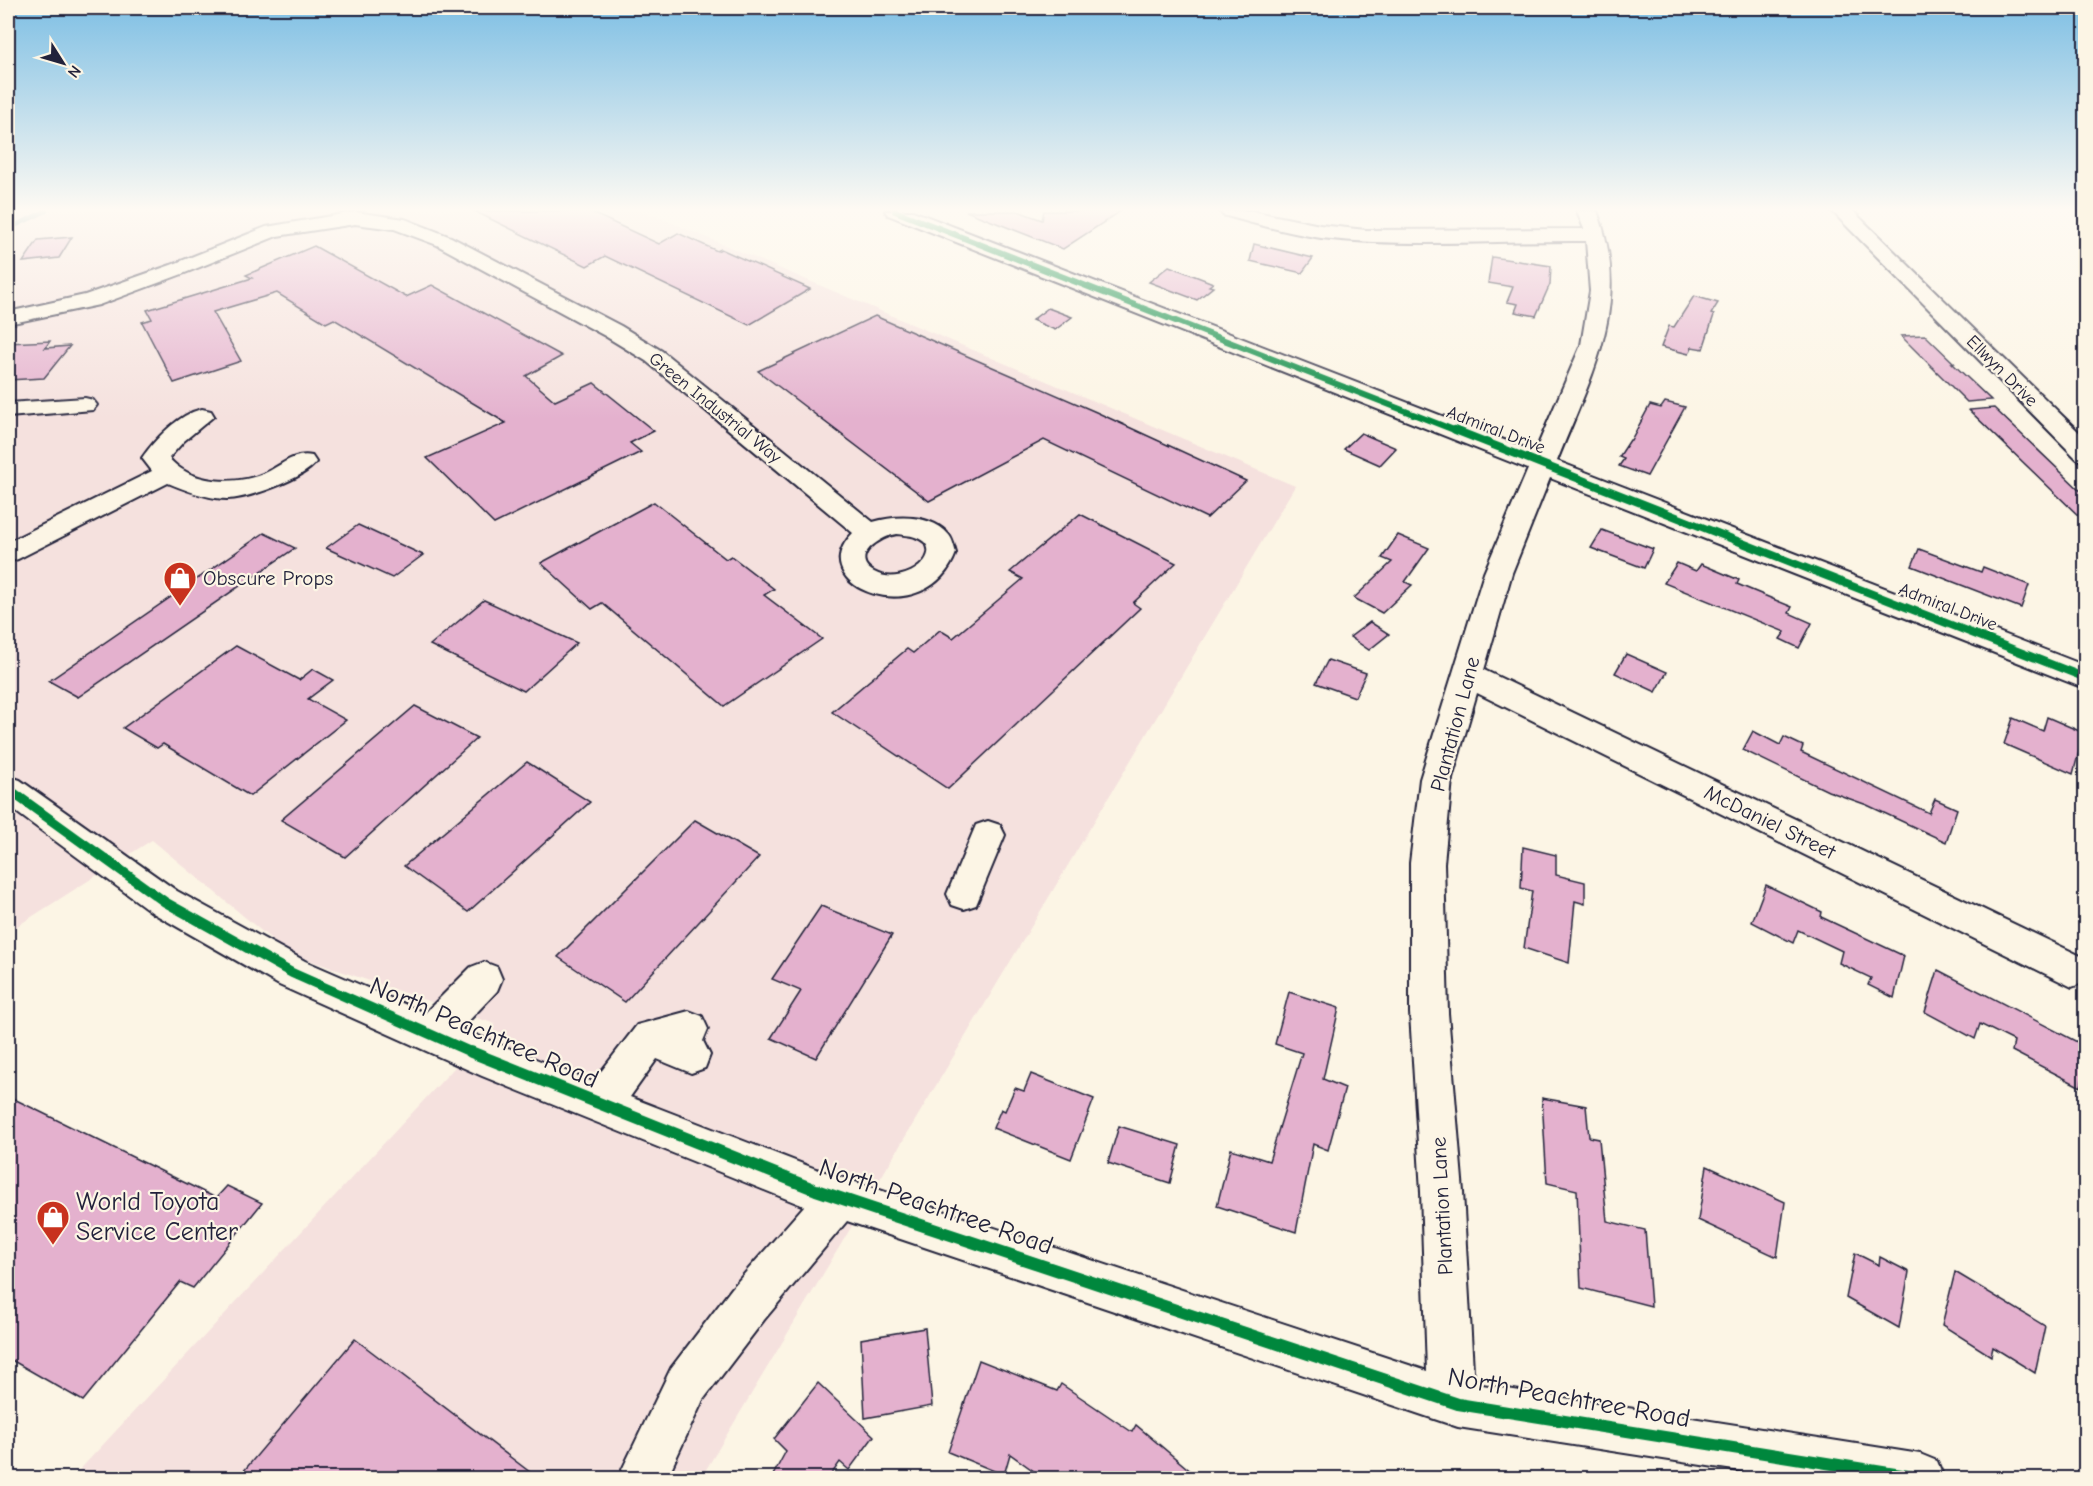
<svg xmlns="http://www.w3.org/2000/svg" width="2093" height="1486" viewBox="0 0 2093 1486" font-family="'Comic Neue',sans-serif">
<style>
.built{fill:#f5e1de}
.lines{fill:none;stroke-linecap:round;stroke-linejoin:round}
.stream{stroke:#5a8a9c;stroke-width:4.5}
.building{fill:#e4b1ce;stroke:#22223b;stroke-width:1.5}
.minor-casing{stroke:#22223b;stroke-width:4}
.minor{fill:#fcf5e5;fill-rule:evenodd}
.cycleway-far3-casing{stroke:#fcf5e5;stroke-width:8}
.cycleway-far2-casing{stroke:#fcf5e5;stroke-width:10}
.cycleway-far1-casing{stroke:#fcf5e5;stroke-width:14}
.cycleway-casing{stroke:#fcf5e5;stroke-width:16}
.cycleway-far3{stroke:#00873e;stroke-width:6}
.cycleway-far2{stroke:#00873e;stroke-width:8}
.cycleway-far1{stroke:#00873e;stroke-width:10}
.cycleway{stroke:#00873e;stroke-width:12}
.labels{text-anchor:middle;dominant-baseline:central;stroke-width:4.5;stroke-linejoin:round;paint-order:stroke}
.far-street-label{font-size:18px;fill:#22223b;stroke:#fcf5e5}
.poi-label{font-size:21px;fill:#22223b;stroke:#fcf5e5;text-anchor:start}
.street-label{font-size:21px;fill:#22223b;stroke:#fcf5e5}
.near-street-label{font-size:26px;fill:#22223b;stroke:#fcf5e5}
.near-poi-label{font-size:26px;fill:#22223b;stroke:#fcf5e5;text-anchor:start}
</style>
<rect width="100%" height="100%" fill="#fcf5e5"/>
<filter id="ink" filterUnits="userSpaceOnUse"><feTurbulence type="fractalNoise" baseFrequency=".0167" numOctaves="2"/><feDisplacementMap in="SourceGraphic" scale="12" xChannelSelector="R" yChannelSelector="G"/><feConvolveMatrix kernelMatrix="1 2 1 2 8 2 1 2 1" color-interpolation-filters="sRGB"/></filter>
<g filter="url(#ink)">
<path class="built" d="M8,211H644L1295,486L701,1478H72L495,1024L288,953L152,840L8,932Z"/>
<g class="lines">
<path class="stream" d="M8,229L46,211"/>
</g>
<g class="building">
<path d="M474,211H588L659,244L678,233L717,251L721,249L810,289L749,325L605,256L587,266Z"/>
<path d="M966,211H1018L1042,220L1044,211H1121L1063,249Z"/>
<path d="M72,237L59,258L23,262L38,240Z"/>
<path d="M1254,244L1313,258L1302,273L1250,261Z"/>
<path d="M314,246L406,297L432,285L562,356L526,376L555,401L594,383L654,431L630,443L641,452L494,524L427,458L506,423L334,319L326,323L277,293L213,312L241,361L174,383L142,322L152,319L147,310L252,278L246,275Z"/>
<path d="M1492,257L1551,266L1550,284L1536,316L1515,312L1518,304L1507,302L1513,287L1488,283Z"/>
<path d="M1169,266L1213,283L1209,286L1213,287L1197,300L1149,282Z"/>
<path d="M1694,296L1718,303L1711,314L1714,315L1703,349L1692,347L1689,354L1661,347L1669,326L1674,327Z"/>
<path d="M1048,308L1072,317L1055,330L1032,320Z"/>
<path d="M875,316L1096,412L1246,481L1207,518L1044,440L929,501L758,371Z"/>
<path d="M1925,335L1954,363H1952L1991,400L1967,402L1901,336Z"/>
<path d="M50,341L45,348L70,346L44,378L8,380V343Z"/>
<path d="M1665,402L1685,407L1647,476L1619,466L1624,459L1619,457L1630,440H1631L1650,405L1661,408Z"/>
<path d="M1994,408L2085,495V522L1969,410Z"/>
<path d="M1361,433L1396,448L1380,465L1344,449Z"/>
<path d="M654,502L726,559L731,556L774,589L764,595L822,639L724,706L602,603L592,609L541,563Z"/>
<path d="M1080,514L1176,563L1133,603L1140,608L948,789L832,712L907,649L913,653L940,630L953,638L1023,579L1010,572Z"/>
<path d="M358,525L423,555L392,578L326,548Z"/>
<path d="M1602,530L1653,549L1644,568L1591,548Z"/>
<path d="M264,533L295,548L78,697L49,681Z"/>
<path d="M1398,535L1429,548L1405,582L1412,585L1382,613L1354,598L1392,562L1382,558Z"/>
<path d="M1919,549L1981,572L1983,567L2029,585L2021,608L1912,566Z"/>
<path d="M1677,563L1696,571L1701,564L1739,580L1737,584L1792,607L1789,613L1812,623L1799,648L1780,639L1785,632L1664,583Z"/>
<path d="M484,600L577,643L524,691L430,645Z"/>
<path d="M1370,622L1389,634L1369,650L1350,637Z"/>
<path d="M236,646L299,680L313,669L333,680L308,699L346,720L250,796L163,744L157,748L123,728Z"/>
<path d="M1626,654L1667,672L1656,692L1615,673Z"/>
<path d="M1328,660L1366,673L1355,697L1316,683Z"/>
<path d="M415,706L477,738L345,857L281,820Z"/>
<path d="M2047,717L2084,733L2073,774L2004,744L2013,718L2043,731Z"/>
<path d="M1753,731L1780,745L1784,737L1803,746L1801,752L1929,813L1935,799L1957,809L1946,842L1867,805L1828,791L1743,750Z"/>
<path d="M527,762L590,802L468,912L404,866Z"/>
<path d="M695,820L759,857L625,1002L558,957Z"/>
<path d="M1523,847L1556,855V875L1585,882V904L1575,901L1569,963L1524,948L1532,891L1521,888Z"/>
<path d="M1766,885L1822,912L1821,917L1904,956L1894,998L1868,985L1871,978L1839,963L1842,951L1798,930L1793,943L1752,922Z"/>
<path d="M821,906L892,935L816,1058L771,1038L801,991L772,979Z"/>
<path d="M1938,970L2085,1046V1065L2081,1087L2012,1051L2014,1041L1980,1024L1975,1039L1925,1012Z"/>
<path d="M1289,992L1339,1008L1323,1079L1345,1088L1328,1150L1313,1144L1296,1232L1217,1206L1231,1149L1269,1161L1302,1053L1275,1044Z"/>
<path d="M1031,1074L1094,1099L1071,1159L993,1128L1001,1109L1005,1111L1015,1088L1024,1091Z"/>
<path d="M8,1096L216,1198L227,1186L262,1203L193,1288L180,1282L83,1401L8,1358Z"/>
<path d="M1542,1098L1586,1106L1589,1137L1599,1139L1607,1221L1645,1230L1651,1306L1581,1288L1577,1190L1547,1183Z"/>
<path d="M1119,1126L1180,1145L1170,1183L1108,1163Z"/>
<path d="M1707,1166L1785,1202L1777,1257L1698,1220Z"/>
<path d="M1855,1253L1879,1265L1880,1257L1909,1272L1899,1328L1846,1298Z"/>
<path d="M1955,1272L2045,1326L2035,1373L1993,1347L1991,1356L1942,1325Z"/>
<path d="M925,1328L932,1406L865,1418L861,1339Z"/>
<path d="M355,1339L539,1479H237Z"/>
<path d="M979,1360L1057,1391L1061,1384L1132,1432L1136,1425L1200,1479H1045L1010,1454L1004,1475L948,1452Z"/>
<path d="M818,1383L874,1436L849,1470L840,1462L828,1479H771L786,1451L774,1439Z"/>
</g>
<g class="lines">
<g class="minor-casing">
<g id="minor">
<path d="M885,211H913L1535,452L1581,345L1590,291L1586,241C1498,240 1409,248 1321,238C1288,233 1255,224 1223,215L1220,211H1252L1320,225L1366,230L1584,229L1577,211H1597C1633,304 1591,376 1557,461L2086,666V689L1550,478L1512,573L1484,670L2085,958V982L2072,987L1477,693L1452,779L1444,863L1448,1013L1463,1192L1473,1370L1476,1384L1920,1454L1937,1461L1944,1478H1785L1458,1427L847,1221L764,1320L703,1400L667,1478H618L671,1368L732,1288L804,1206L482,1076L279,985L153,913L8,806V776L20,780L177,891L305,961L425,1013L471,967L484,962L497,967L502,979L497,991L461,1029L593,1082L637,1025L689,1011L702,1016L708,1029L703,1041L710,1055L705,1068L691,1073L657,1059L630,1097L816,1169L1427,1371L1421,1192L1410,1013V863L1420,779L1484,573L1528,469L888,215Z"/>
<path d="M1832,211H1853L2086,439V462L2077,459Z"/>
<path d="M355,212L405,219L451,237L621,326L662,351L873,522C896,515 932,514 949,535C953,540 954,547 956,553C926,634 799,587 853,533L646,361L605,336L437,245L394,229L355,224L277,236L185,273L99,305L8,324V312L85,295L171,265L266,227ZM897,534C903,535 910,535 915,537C951,549 906,590 874,572C848,557 881,536 897,534Z"/>
<path d="M85,398L93,400L97,405L93,410L8,417V403Z"/>
<path d="M202,409L211,411L214,416L184,441L169,458C190,484 236,486 265,473C281,466 293,452 312,456L316,462C304,479 247,499 227,499C208,499 185,490 168,483L18,559L8,562V542L152,471L142,458C155,439 179,414 202,409Z"/>
<path d="M988,821L1000,825L1005,835L976,905L964,909L952,905L947,894L976,825Z"/>
</g>
</g>
<use href="#minor" class="minor"/>
<g class="cycleway-far3-casing">
<path id="cycleway-far3" d="M895,211L1459,432"/>
</g>
<g class="cycleway-far2-casing">
<path id="cycleway-far2" d="M1455,430L2086,678"/>
</g>
<g class="cycleway-far1-casing">
<path id="cycleway-far1" d="M8,789L165,902L292,973L475,1054"/>
</g>
<g class="cycleway-casing">
<path id="cycleway" d="M471,1052L816,1190L1458,1404L1920,1478"/>
</g>
<use href="#cycleway-far3" class="cycleway-far3"/>
<use href="#cycleway-far2" class="cycleway-far2"/>
<use href="#cycleway-far1" class="cycleway-far1"/>
<use href="#cycleway" class="cycleway"/>
</g>
</g>
<linearGradient id="sky" x2="0" y2="1"><stop stop-color="#7ebfe4"/><stop offset="0.5" stop-color="#fefaf3"/><stop offset="1" stop-color="#fefaf3" stop-opacity="0"/></linearGradient>
<rect width="2093" height="419" fill="url(#sky)"/>
<defs>
<g id="shop-pin" transform="scale(1.725)"><path d="M0 17L-7.5 6A9.5 9.5 0 1 1 7.5 6Z" fill="#c8321e" stroke="#fcf5e5"/><path d="M-5-2.5h2.3a2.7 3.5 0 0 1 5.4 0H5L5.5 6h-11ZM-1.5-2.5h3a1.5 2.3 0 0 0-3 0Z" fill="#fff"/></g>
</defs>
<g fill-rule="evenodd">
<use href="#shop-pin" x="180" y="578"/>
<use href="#shop-pin" x="53" y="1217"/>
</g>
<g class="labels">
<g class="far-street-label">
<text transform="translate(2002 371) rotate(45)">Ellwyn Drive</text>
<text transform="translate(715 408) rotate(39)">Green Industrial Way</text>
<text transform="translate(1496 430) rotate(21)">Admiral Drive</text>
<text transform="translate(1948 607) rotate(21)">Admiral Drive</text>
</g>
<g class="poi-label">
<text x="203" y="578">Obscure Props</text>
</g>
<g class="street-label">
<text transform="translate(1455 724) rotate(-75)">Plantation Lane</text>
<text transform="translate(1770 822) rotate(26)">McDaniel Street</text>
<text transform="translate(1442 1206) rotate(-93)">Plantation Lane</text>
</g>
<g class="near-street-label">
<text transform="translate(484 1033) rotate(23)">North Peachtree Road</text>
<text transform="translate(936 1207) rotate(19)">North Peachtree Road</text>
<text transform="translate(1569 1398) rotate(10)">North Peachtree Road</text>
</g>
<g class="near-poi-label">
<text x="76" y="1202">World Toyota<tspan x="76" dy="30">Service Center</tspan></text>
</g>
</g>
<rect width="2093" height="1486" fill="none" stroke="#fcf5e5" stroke-width="30"/>
<rect x="15" y="15" width="2063" height="1456" fill="none" stroke="#22223b" stroke-width="2" filter="url(#ink)"/>
<g transform="translate(63 63) rotate(127)" stroke="#fcf5e5" stroke-width="4.5" paint-order="stroke">
<path d="M0-4.5L10 22L0 15L-10 22Z" fill="#22223b"/>
<text y="-9" font-size="16" font-weight="bold" text-anchor="middle" fill="#22223b">N</text>
</g>
</svg>
